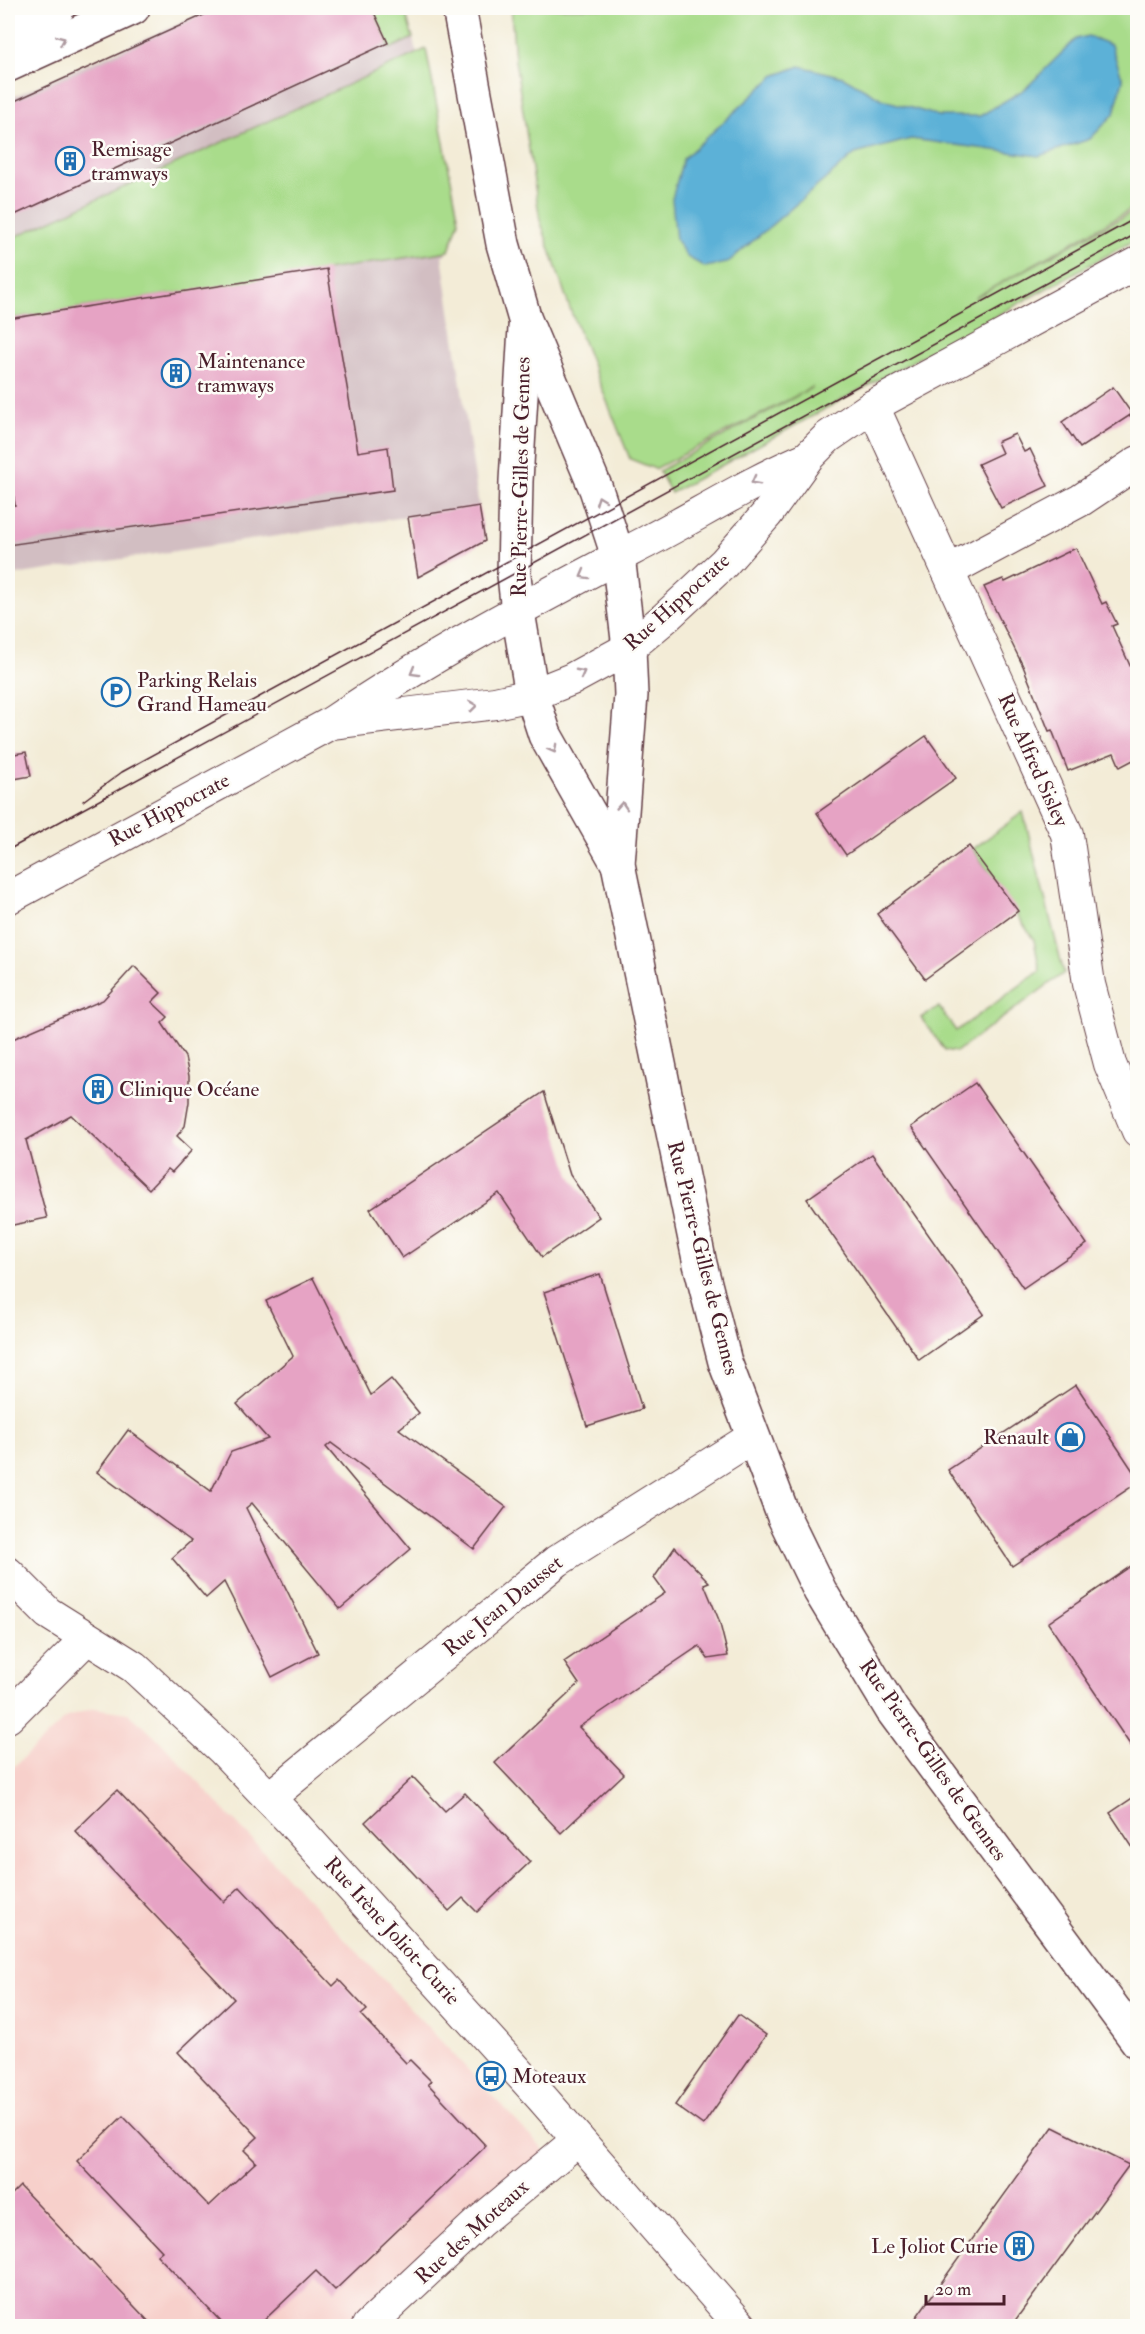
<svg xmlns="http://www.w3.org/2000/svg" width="1145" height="2334" viewBox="0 0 1145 2334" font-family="'IM FELL Double Pica',serif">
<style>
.built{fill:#f7d0cb}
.industrial{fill:#d2bec2}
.green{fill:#a9dc8b;stroke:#7a7e5b;stroke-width:1.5}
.water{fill:#5bb1d7;stroke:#526881;stroke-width:1.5}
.building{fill:#e6a3c4}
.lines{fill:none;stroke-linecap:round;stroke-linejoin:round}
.minor-casing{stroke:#633e45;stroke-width:34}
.major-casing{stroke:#633e45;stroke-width:36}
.highway-casing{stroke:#633e45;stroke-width:36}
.minor{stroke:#fff;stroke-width:32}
.major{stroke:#fff;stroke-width:33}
.highway{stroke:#fff;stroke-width:33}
.tram{stroke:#4a1f2b;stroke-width:1.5}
.oneway{stroke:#ae9aa0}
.labels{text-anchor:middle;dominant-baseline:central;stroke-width:5;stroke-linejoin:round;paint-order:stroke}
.poi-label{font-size:21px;fill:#4a1f2b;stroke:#fdfcf7;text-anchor:start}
.street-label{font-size:21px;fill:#4a1f2b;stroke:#fdfcf7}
</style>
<rect width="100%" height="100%" fill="#fdfcf7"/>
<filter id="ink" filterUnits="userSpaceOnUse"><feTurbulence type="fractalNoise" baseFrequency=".0167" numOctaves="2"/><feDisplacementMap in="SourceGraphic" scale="12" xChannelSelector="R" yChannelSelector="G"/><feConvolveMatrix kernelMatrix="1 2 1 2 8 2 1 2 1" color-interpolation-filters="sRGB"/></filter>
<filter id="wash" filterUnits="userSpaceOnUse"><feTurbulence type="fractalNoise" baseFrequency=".008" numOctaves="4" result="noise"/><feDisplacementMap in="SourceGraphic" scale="24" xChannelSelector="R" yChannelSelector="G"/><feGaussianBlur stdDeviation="1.35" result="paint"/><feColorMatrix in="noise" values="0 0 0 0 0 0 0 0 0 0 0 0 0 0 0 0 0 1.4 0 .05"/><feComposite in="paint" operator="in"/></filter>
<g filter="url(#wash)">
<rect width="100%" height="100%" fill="#f3ecd7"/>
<path class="built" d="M94,1708L128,1713L154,1735L546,2153L377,2326H8V1772L67,1717Z"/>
<path class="industrial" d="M215,8H404L417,53L426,49L459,221L449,251L442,256L479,506L8,576V99Z"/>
<g class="green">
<path d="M372,8H404L413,38L390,49Z"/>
<path d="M511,8H1137V206L974,298L1137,209V239L671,493L659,471L813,387L655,469L630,459L570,309L540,220L515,60Z"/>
<path d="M426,49L459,221L449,251L8,319V240Z"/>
<path d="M1023,812L1064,973L956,1052L945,1050L921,1018L939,1007L956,1031L1040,971L1034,940L973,849Z"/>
</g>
<path class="water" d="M1088,36L1111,45L1123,80L1114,114L1090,139L1039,156L911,139L855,154L727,263L705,267L687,257L676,240L672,199L683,159L774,76L800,66L843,77L884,100L939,116H980L1025,89L1076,39Z"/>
<g id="blocks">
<g class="building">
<path d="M219,8H372L388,43L8,218V104Z"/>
<path d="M327,269L358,452L388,447L393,490L8,545V506L15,505L8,457V319Z"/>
<path d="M1113,387L1132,414L1080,448L1062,422Z"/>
<path d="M1015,434L1024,452L1030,449L1048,486L1001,508L978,464L1002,453L997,442Z"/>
<path d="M479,506L485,541L418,577L408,517Z"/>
<path d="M1076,548L1102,604L1106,602L1117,624L1112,626L1137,681V758L1120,767L1114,753L1068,771L1052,730L1049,731L1023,666L984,587L1003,579L1005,582Z"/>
<path d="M926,736L956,778L846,855L817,813Z"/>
<path d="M26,752L31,776L8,780V755Z"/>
<path d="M969,846L1018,911L925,979L877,914Z"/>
<path d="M134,966L161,993L152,1002L168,1017L162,1023L185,1057L189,1076V1102L185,1126L177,1136L192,1150L172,1172L168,1169L149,1189L71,1115L26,1140L47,1218L8,1226V1041L103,1000Z"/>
<path d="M975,1083L1087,1244L1023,1288L911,1127Z"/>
<path d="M544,1092L570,1175L599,1217L542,1257L499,1193L402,1258L370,1209Z"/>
<path d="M872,1154L984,1314L919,1360L807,1199Z"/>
<path d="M600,1274L642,1409L587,1426L544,1292Z"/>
<path d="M313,1278L371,1395L391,1379L419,1413L399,1429L506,1507L474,1549L331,1443L326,1447L411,1549L340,1609L252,1503L246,1508L318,1653L272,1677L224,1582L206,1598L172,1558L191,1541L97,1472L128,1430L211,1491L231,1452L268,1439L237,1404L293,1356L266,1301Z"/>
<path d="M1076,1385L1137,1477V1483L1012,1566L948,1470Z"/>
<path d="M675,1547L709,1582L704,1584L719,1620L728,1656L708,1659L699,1646L579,1727L624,1774L561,1833L495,1763L579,1684L564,1662L665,1593L654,1578Z"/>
<path d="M1137,1562V1755L1048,1623Z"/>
<path d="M413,1777L445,1811L465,1793L530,1862L477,1912L463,1898L449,1911L365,1822Z"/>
<path d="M117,1790L224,1902L240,1887L333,1986L339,1980L367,2010L361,2015L406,2063L410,2060L431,2081L428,2084L486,2146L335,2290L316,2271L258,2326H225L157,2255L162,2251L77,2161L123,2116L209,2206L256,2162L244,2150L258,2137L178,2052L234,1999L75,1831Z"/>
<path d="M1137,1795V1854L1110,1813Z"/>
<path d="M738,2015L766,2035L703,2125L675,2105Z"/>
<path d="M1053,2127L1129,2165L1011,2326H910Z"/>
<path d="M20,2186L153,2326H8V2198Z"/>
</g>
</g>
</g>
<g filter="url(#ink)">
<use href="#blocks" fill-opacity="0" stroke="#633e45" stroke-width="1.5"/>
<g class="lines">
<g class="minor-casing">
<g id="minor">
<path d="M873,406L1067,834L1089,984L1110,1064L1138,1131"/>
<path d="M948,571L1081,500L1138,462"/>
<path d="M331,723L495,703L532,695L572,679L629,648L666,617L724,563L767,514L808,457L828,437L873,406L1138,263"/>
<path d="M8,898L331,723C432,654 542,597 650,540C703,512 752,481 807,458"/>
<path d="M8,1573L48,1613L134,1667L222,1749L292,1822L542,2098L741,2326"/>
<path d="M8,1717L87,1638"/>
<path d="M269,1798L557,1561L753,1437"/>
<path d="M368,2326L478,2223L578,2140"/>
</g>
</g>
<g class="major-casing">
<g id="major">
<path d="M459,8L503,244L525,320L596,489L618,556L629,648L631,695L618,864L700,1264L725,1362L784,1517L820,1591L892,1710L1138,2042"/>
<path d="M525,328L516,481L514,575L518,612L532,695L545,735L618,864"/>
</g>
</g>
<g class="highway-casing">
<g id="highway">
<path d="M8,31L58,8"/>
<path d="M8,65L133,8"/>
</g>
</g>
<use href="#minor" class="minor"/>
<use href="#major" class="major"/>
<use href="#highway" class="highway"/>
<g class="tram">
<path d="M83,801L122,772L1138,217"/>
<path d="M8,850L1138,233"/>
</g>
</g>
<defs><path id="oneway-chevron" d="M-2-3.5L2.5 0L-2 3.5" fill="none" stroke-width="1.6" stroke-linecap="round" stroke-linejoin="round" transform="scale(1.5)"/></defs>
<g class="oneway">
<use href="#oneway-chevron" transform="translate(61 40) rotate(-24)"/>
<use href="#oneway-chevron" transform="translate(755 481) rotate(152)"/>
<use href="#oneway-chevron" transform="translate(600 500) rotate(-110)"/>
<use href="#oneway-chevron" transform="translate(584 575) rotate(151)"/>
<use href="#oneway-chevron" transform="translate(414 672) rotate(150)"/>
<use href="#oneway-chevron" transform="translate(581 673) rotate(-28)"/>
<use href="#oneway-chevron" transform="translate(473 706) rotate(-7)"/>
<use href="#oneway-chevron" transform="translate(553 749) rotate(61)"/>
<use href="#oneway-chevron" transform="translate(622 806) rotate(-86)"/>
</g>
</g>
<defs>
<g id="building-ring" transform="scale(1.5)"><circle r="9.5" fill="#fdfcf7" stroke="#1f6fb2" stroke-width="1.5"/><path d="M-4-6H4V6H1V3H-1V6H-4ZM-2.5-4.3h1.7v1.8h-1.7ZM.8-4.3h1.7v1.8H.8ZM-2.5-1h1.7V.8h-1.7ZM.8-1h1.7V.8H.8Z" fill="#1f6fb2"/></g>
<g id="parking-ring" transform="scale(1.5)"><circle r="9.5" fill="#fdfcf7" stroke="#1f6fb2" stroke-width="1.5"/><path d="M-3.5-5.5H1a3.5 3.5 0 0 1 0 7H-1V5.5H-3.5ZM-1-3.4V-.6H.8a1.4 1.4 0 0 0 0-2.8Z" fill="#1f6fb2"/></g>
<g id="shop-ring" transform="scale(1.5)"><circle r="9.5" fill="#fdfcf7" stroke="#1f6fb2" stroke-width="1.5"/><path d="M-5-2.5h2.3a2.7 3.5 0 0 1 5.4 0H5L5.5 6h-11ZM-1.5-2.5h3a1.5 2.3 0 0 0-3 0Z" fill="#1f6fb2"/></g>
<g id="bus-ring" transform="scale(1.5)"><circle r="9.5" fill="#fdfcf7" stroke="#1f6fb2" stroke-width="1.5"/><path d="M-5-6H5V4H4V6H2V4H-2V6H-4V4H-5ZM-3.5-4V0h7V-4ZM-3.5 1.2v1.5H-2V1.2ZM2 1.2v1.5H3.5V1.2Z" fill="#1f6fb2"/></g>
</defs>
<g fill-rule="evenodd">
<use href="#building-ring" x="70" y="161"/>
<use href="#building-ring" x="176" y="373"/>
<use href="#parking-ring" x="116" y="692"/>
<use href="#building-ring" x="98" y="1089"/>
<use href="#shop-ring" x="1070" y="1437"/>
<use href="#bus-ring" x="491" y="2076"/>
<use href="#building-ring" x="1019" y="2246"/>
</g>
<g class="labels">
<g class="poi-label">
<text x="91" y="149">Remisage<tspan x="91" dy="24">tramways</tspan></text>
<text x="197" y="361">Maintenance<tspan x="197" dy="24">tramways</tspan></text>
<text x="137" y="680">Parking Relais<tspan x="137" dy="24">Grand Hameau</tspan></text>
<text x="119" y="1089">Clinique Océane</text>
<text x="1049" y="1437" text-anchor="end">Renault</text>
<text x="512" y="2076">Moteaux</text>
<text x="998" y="2246" text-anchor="end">Le Joliot Curie</text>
</g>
<g class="street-label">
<text transform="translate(521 477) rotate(-89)">Rue Pierre-Gilles de Gennes</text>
<text transform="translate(677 602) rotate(-42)">Rue Hippocrate</text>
<text transform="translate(1033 760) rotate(66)">Rue Alfred Sisley</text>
<text transform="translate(169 810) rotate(-28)">Rue Hippocrate</text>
<text transform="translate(703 1258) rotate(76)">Rue Pierre-Gilles de Gennes</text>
<text transform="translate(503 1606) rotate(-39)">Rue Jean Dausset</text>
<text transform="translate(933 1760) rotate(55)">Rue Pierre-Gilles de Gennes</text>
<text transform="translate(392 1931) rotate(48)">Rue Irène Joliot-Curie</text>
<text transform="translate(472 2232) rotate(-42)">Rue des Moteaux</text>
</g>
</g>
<rect width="1145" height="2334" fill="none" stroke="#fdfcf7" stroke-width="30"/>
<path d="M926 2295v9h78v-9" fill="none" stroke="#4a1f2b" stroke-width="3"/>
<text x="935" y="2295" font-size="18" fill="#4a1f2b" stroke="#fdfcf7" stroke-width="4.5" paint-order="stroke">20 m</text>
</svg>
